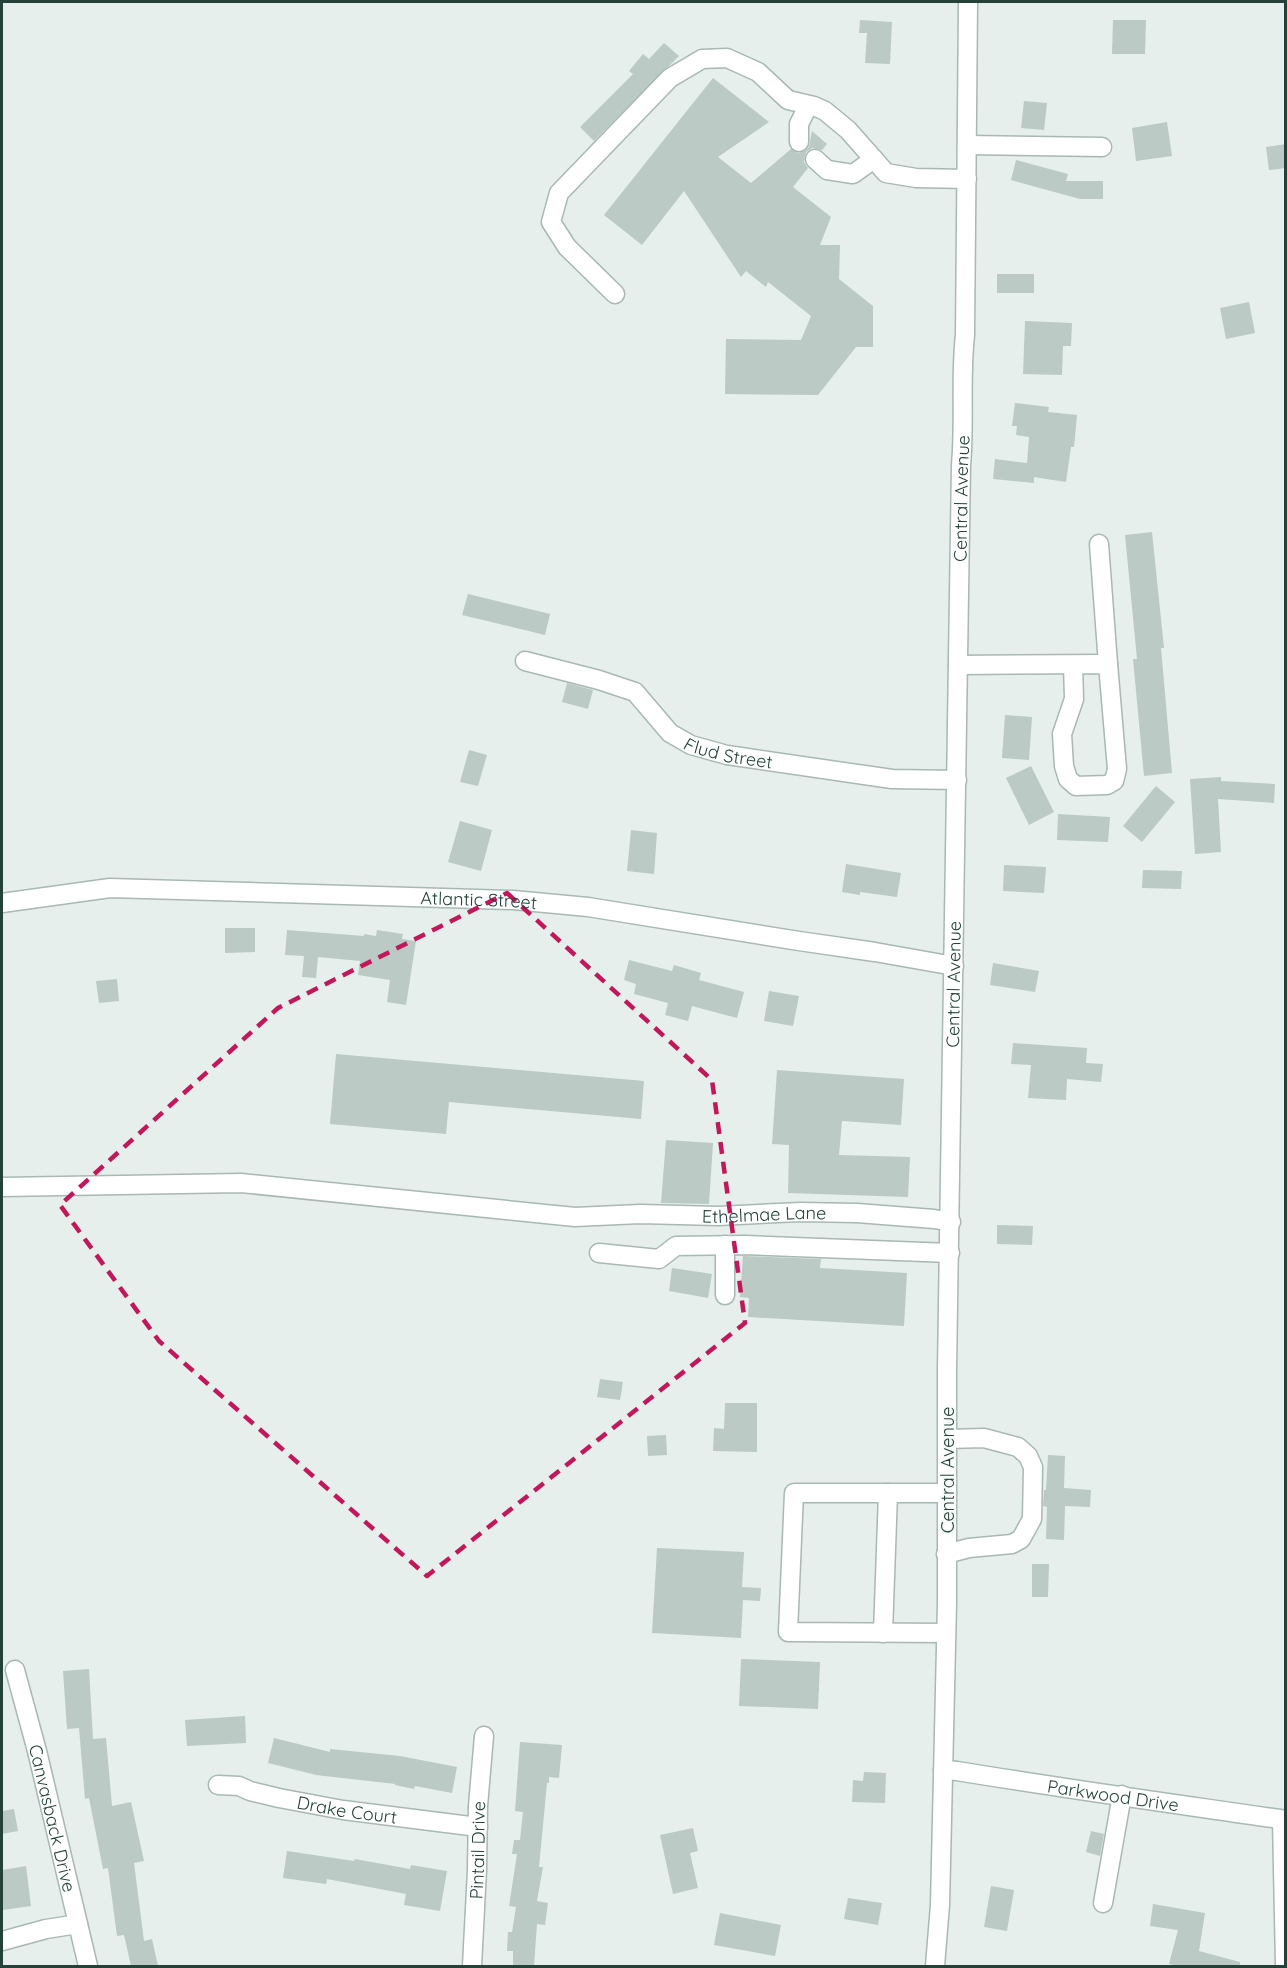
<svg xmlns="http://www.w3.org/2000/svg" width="1287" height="1968" viewBox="0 0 1287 1968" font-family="Quicksand,sans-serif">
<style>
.building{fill:#bbcac4}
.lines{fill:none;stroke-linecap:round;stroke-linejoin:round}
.minor-casing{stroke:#a8b8b2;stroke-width:21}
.minor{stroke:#fff;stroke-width:18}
.marked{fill:none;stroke:#c2185b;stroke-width:4.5;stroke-dasharray:12 8;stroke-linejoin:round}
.labels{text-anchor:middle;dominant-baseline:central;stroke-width:4.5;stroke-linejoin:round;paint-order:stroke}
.street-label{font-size:18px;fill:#24423a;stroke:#f7fbf9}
</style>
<rect width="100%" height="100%" fill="#e6efeb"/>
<g class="building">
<path d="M860,20L892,22L890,64L865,63L867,33H859Z"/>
<path d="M1113,20H1146L1145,54H1112Z"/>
<path d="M664,43L679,56L594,141L580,127L633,74L629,71L643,54L649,59Z"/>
<path d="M713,78L769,122L718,157L751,183L791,149L798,153L805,151L809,147L812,131L827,144L822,150L812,148L806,152L804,162L808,168L793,187L831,217L820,245H840L839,279L873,306V347H856L818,395L725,394L726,339L801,340L811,316L768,282L766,287L746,271L741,277L684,191L642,245L604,215Z"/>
<path d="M1024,101L1047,103L1044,130L1021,128Z"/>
<path d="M1167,122L1172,156L1136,161L1132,128Z"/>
<path d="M1286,144V168L1269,170L1266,147Z"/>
<path d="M1016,160L1068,174L1066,181H1103V199H1080L1011,180Z"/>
<rect x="997" y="274" width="37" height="19"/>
<path d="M1249,302L1255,333L1226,339L1220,308Z"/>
<path d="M1025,321L1072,323L1071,346H1063L1062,375L1023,374Z"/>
<path d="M1015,403L1049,407L1048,412L1077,415L1074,447H1071L1066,482L1034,477V483L993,479L995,459L1027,463L1029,437L1016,435L1017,426H1012Z"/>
<path d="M1152,532L1164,648H1161L1172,773L1144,776L1133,659H1137L1125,535Z"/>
<path d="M468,594L550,614L545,635L462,615Z"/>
<path d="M567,683L593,690L588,709L562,702Z"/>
<path d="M1005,715L1032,717L1029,760L1002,758Z"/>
<path d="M469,750L487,755L478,786L460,782Z"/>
<path d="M1031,766L1054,812L1029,825L1006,778Z"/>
<path d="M1221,777V781L1275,784L1274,803L1218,799L1221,852L1195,854L1190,779Z"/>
<path d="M1156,786L1175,802L1142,842L1123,826Z"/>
<path d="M1058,814L1110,817L1108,842L1057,840Z"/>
<path d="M460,821L492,830L481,871L448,862Z"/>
<path d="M631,830L657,833L654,874L627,871Z"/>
<path d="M846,864L901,873L897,897L860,892V895L842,892Z"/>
<path d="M1004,865L1046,867L1044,893L1003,891Z"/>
<path d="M1143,870L1182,871L1181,889L1142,888Z"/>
<path d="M225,928H255V952L225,953Z"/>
<path d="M287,930L364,936V934L376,936L377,930L403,934L402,939L416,941L406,1005L387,1002L390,980L358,975L360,961L318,957L316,978L302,977L304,956L285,955Z"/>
<path d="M629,960L672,971L674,965L701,973L699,980L744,992L737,1018L692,1006L688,1021L665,1015L668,1003L634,994L636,984L624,980Z"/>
<path d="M993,963L1039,971L1035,992L990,985Z"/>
<path d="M117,979L119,1001L99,1003L96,981Z"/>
<path d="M769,991L799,996L793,1026L764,1021Z"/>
<path d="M1013,1043L1087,1048L1086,1063L1103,1064L1101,1082L1067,1079L1066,1100L1028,1098L1031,1065L1011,1064Z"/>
<path d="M336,1054L644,1081L641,1119L449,1102L446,1134L330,1124Z"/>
<path d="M777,1070L904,1079L901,1125L842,1121L839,1155L910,1157L908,1197L788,1193L789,1145L772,1144Z"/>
<path d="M666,1140L713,1143L709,1204L661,1203Z"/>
<path d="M997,1225L1033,1226L1032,1245L997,1244Z"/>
<path d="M743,1256L821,1259L820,1268L907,1273L904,1326L748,1317L749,1298L740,1297Z"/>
<path d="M672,1268L712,1274L708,1298L669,1291Z"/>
<path d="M600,1379L623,1382L620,1400L597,1397Z"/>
<path d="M725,1403H757V1452L713,1451L714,1428L724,1429Z"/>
<path d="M666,1435L667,1455L648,1456L647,1436Z"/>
<path d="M1048,1455L1065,1456L1064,1488L1091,1490L1090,1507L1065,1506L1064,1540L1046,1539L1047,1507L1043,1506L1044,1490H1046Z"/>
<path d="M657,1548L744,1552L742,1587L761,1588L760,1601L743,1600L741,1638L652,1633Z"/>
<path d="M1032,1564H1049L1048,1597H1032Z"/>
<path d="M741,1659L820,1662L818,1709L739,1706Z"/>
<path d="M89,1669L93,1739L106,1738L112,1806L131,1802L144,1861L134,1863L144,1941L152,1939L158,1966H131L124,1935L117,1936L108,1868L103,1869L89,1798L85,1799L79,1728L67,1729L63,1671Z"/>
<path d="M245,1716L246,1743L187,1746L185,1720Z"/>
<path d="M274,1738L330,1752V1749L400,1756L457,1767L452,1793L415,1786L414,1789L395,1785V1784L316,1775L268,1763Z"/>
<path d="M520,1742L562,1745L559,1778L549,1777V1783H547L539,1867H543L537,1901L548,1903L545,1925L537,1924L534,1966H513V1951H507L508,1932H512L516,1907L509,1906L517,1854H512L514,1840H520L523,1812L515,1811Z"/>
<path d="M864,1772L886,1773L885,1803L852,1802L853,1780L863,1781Z"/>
<path d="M14,1809L18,1831L2,1834V1811Z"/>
<path d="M693,1828L698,1851L690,1853L698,1888L673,1894L660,1835Z"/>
<path d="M1091,1831L1104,1834L1100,1856L1086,1852Z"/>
<path d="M287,1851L354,1861L355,1859L410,1869L411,1865L447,1871L440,1911L404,1905L406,1894L327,1879L326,1884L283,1878Z"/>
<path d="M26,1866L31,1906L3,1910L2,1870Z"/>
<path d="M991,1886L1014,1890L1007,1931L984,1927Z"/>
<path d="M848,1898L882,1903L878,1925L844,1919Z"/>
<path d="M1153,1904L1205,1913L1199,1951L1240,1962V1966H1179L1169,1964L1178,1930L1150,1926Z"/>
<path d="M720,1913L781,1925L775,1956L714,1945Z"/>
</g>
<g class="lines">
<g class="minor-casing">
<g id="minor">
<path d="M799,142V124L808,106"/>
<path d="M968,145L1102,147"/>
<path d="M815,159L827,170L853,174L874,159"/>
<path d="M615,294L567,247L551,222L559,193L670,78L702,59L727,58L758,72L788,100L814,106L825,111L848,130L886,173L916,178L967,179"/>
<path d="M1099,544L1108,664"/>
<path id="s1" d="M525,661L599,680L635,692L670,733L691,745L727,755L892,779L957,780"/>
<path d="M958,665L1108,664L1117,769L1114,781L1107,785L1076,786L1068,779L1064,766L1062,734L1074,699L1073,665"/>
<path id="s2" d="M2,903L110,888L513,900L588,907L799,941L875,952L954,966"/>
<path id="s3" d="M2,1187L241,1183L575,1217L640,1214L718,1216L800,1212L857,1213L934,1219L951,1222"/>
<path d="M599,1253L659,1259L676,1246L745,1245L950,1253"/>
<path d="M725,1295V1245"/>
<path d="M946,1554L969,1548L1012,1544L1021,1539L1032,1519L1033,1467L1028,1456L1018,1447L984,1438L948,1439"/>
<path d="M883,1633L888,1493"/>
<path d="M946,1633L788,1632L794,1493H947"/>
<path id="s4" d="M15,1670L37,1751L88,1966"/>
<path id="s5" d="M943,1770L957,1771C1066,1789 1176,1804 1286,1820"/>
<path id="s6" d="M218,1785L239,1786L250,1791L279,1798L343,1810L478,1827"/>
<path d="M1282,1820L1285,1966"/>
<path d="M1103,1903L1122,1795"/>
<path d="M2,1941L46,1929L78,1924"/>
<path id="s7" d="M472,1966L477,1870L478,1806L484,1736"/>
<path id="s8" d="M935,1966L940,1905L947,1603V1369L961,465C965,422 960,378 965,335L968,2"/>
</g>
</g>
<use href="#minor" class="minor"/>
</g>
<path class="marked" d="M507,893L712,1080L745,1323L427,1576L159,1341L60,1205L278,1008Z"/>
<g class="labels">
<g class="street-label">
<text stroke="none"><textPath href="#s8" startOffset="1468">Central Avenue</textPath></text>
<text stroke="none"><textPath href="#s1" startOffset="231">Flud Street</textPath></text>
<text stroke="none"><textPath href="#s2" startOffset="478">Atlantic Street</textPath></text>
<text stroke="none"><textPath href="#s8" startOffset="982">Central Avenue</textPath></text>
<text stroke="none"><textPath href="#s3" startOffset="764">Ethelmae Lane</textPath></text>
<text transform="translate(947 1470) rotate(-90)">Central Avenue</text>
<text stroke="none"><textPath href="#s5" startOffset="172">Parkwood Drive</textPath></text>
<text stroke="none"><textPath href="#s6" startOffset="132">Drake Court</textPath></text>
<text stroke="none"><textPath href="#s4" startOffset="153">Canvasback Drive</textPath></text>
<text stroke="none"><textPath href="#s7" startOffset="116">Pintail Drive</textPath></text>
</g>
</g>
<rect width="1287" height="1968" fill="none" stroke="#24423a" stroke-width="6"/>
</svg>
